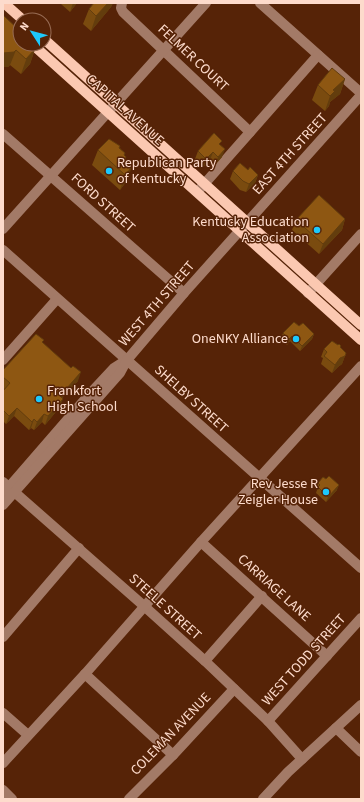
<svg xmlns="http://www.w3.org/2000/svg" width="364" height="802" viewBox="0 0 364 802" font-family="'Source Sans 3',sans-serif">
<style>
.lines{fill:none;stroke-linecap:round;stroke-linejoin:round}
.minor{stroke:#a37a67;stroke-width:10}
.major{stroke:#fbc8b1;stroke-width:10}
.wall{fill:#7a4b0f}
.shaded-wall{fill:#633d0d}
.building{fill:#8e5712;stroke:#633d0d}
.poi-dot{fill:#1dc9fc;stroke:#562307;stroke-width:1.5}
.labels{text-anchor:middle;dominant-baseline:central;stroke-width:3;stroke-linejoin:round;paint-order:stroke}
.street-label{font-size:14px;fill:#fddbcc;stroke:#562307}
.poi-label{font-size:14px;fill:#fddbcc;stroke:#562307;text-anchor:end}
</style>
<rect width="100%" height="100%" fill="#562307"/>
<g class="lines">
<g class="minor">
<path d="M122,3L121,8L123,12L250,132"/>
<path d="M260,3L361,93"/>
<path d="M3,134L184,293"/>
<path d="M199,190L318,55"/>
<path d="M3,229L206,3"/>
<path d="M3,250L361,568"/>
<path d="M308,293L361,234"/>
<path d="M3,360L57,299"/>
<path d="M3,482L144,606L205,661L268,721L302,759"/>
<path d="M3,494L87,397L114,368L125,361"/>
<path d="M3,505L120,373L127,360L184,293L361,95"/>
<path d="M201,542L327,656"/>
<path d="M3,637L79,548"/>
<path d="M205,661L262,596"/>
<path d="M85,674L173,755"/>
<path d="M3,713L28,735"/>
<path d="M268,721L361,618"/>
<path d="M336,728L361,752"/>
<path d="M3,763L85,674L201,542L361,366"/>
<path d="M3,790L12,799"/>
<path d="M129,799L173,755L234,689"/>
<path d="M263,799L288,772L361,705"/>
</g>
<g class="major">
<path d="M4,3L23,20"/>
<path d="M44,39L361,325"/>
<path d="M32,44L361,340"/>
</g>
</g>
<g class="wall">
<path d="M62,3H77L70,12L61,4Z"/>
<path d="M94,3H113L111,7L91,31L83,24L89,9Z"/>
<path d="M3,15L20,44L33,45L32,47L35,49L30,64L21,74L10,65L8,67H3Z"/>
<path d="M345,79L340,94L330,102L329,106L325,111L312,100L318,85Z"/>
<path d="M221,145L222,157L215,165L210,160L203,167L195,159L198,151Z"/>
<path d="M120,148L124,155L126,157L125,161L126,182L120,190L92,165L98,150Z"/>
<path d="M248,170L258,175L255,183L246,192L240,190L230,179L233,171Z"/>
<path d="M345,219L342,230L319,254L292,230L296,220Z"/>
<path d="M299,326L314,334L312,339L300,351L290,341L287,345L281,339L283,333Z"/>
<path d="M43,343L78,381L62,398L60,407L45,425L42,422L34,430L31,428L29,430L14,416L6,424L3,421V391L5,389L3,388V370Z"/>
<path d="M338,345L341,346V348L346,353L342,364L338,367L332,373L321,364L323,358L321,357L324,349Z"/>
<path d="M318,483L337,490L326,502L316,493L317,490L316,488Z"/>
</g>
<g class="shaded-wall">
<path d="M73,3H77L70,12Z"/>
<path d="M108,3H113L111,7L91,31L96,16Z"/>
<path d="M33,45L29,56L35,49L30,64L21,74L31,46Z"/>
<path d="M16,50L10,65L8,67H3V53Z"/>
<path d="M345,79L340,94L330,102L329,106L325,111L330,96L333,90Z"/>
<path d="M225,149L222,157L215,165L218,157Z"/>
<path d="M213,152L210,160L203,167L206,159Z"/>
<path d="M132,167L126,182L120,190L125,175Z"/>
<path d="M258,175L255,183L246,192L249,184Z"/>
<path d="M345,219L342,230L319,254L323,244Z"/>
<path d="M314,334L312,339L300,351L302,346Z"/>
<path d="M292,336L290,341L287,345L289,339Z"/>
<path d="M345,356L342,364L338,367L332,373L335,365L340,358Z"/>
<path d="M81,372L78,381L57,404L60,396Z"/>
<path d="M63,399L60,407L45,425L48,416Z"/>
<path d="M17,408L14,416L6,424L9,416Z"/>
<path d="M44,414L42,422L34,430L37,422Z"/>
<path d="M34,419L31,428L29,430L32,422Z"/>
<path d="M339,485L337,490L326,502L328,497Z"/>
</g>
<g class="building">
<path d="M94,3H108L96,16L89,9Z"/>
<path d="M3,15L20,31V44H32L33,45L31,46L35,49L26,59L16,50L14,52L3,53Z"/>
<path d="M332,68L345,79L333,90L335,91L330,96L318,85Z"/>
<path d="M214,133L222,141L219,144L225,149L218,157L213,152L206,159L198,151Z"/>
<path d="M109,139L120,146L119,148L125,153L124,155L126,157L124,160L132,167L125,175L98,150Z"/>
<path d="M240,163L248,170L250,167L258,175L249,184L243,181L233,171Z"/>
<path d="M319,195L345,219L323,244L296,220Z"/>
<path d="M294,322L299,326L303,323L314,334L302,346L292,336L289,339L283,333Z"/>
<path d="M36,334L44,340L42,342L71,368L73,366L81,372L60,396L63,399L48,416L44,414L37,422L34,419L32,422L17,408L9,416L3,410V391L10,383L3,377V370Z"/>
<path d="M332,341L338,345L339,344L341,346L340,347L346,353L345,356L340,358L335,365L324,356L327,352L324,349Z"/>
<path d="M329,476L339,485L328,497L318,487L320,485L318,483L323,477L326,479Z"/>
</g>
<g class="poi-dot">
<circle cx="109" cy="171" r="4"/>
<circle cx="317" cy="230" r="4"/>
<circle cx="296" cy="339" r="4"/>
<circle cx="39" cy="399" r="4"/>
<circle cx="326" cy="492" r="4"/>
</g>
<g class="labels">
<g class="street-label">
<text transform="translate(193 58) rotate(43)">FELMER COURT</text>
<text transform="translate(125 110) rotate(42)">CAPITAL AVENUE</text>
<text transform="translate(290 154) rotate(-48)">EAST 4TH STREET</text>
<text transform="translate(103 203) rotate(42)">FORD STREET</text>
<text transform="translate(157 304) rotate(-49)">WEST 4TH STREET</text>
<text transform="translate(191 399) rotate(42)">SHELBY STREET</text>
<text transform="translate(274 588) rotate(42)">CARRIAGE LANE</text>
<text transform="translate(165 607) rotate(42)">STEELE STREET</text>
<text transform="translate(304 660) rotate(-48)">WEST TODD STREET</text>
<text transform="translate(171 734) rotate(-46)">COLEMAN AVENUE</text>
</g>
<g class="poi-label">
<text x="117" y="163" text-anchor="start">Republican Party<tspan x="117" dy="16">of Kentucky</tspan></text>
<text x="309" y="222">Kentucky Education<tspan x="309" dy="16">Association</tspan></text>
<text x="288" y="339">OneNKY Alliance</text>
<text x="47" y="391" text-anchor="start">Frankfort<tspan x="47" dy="16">High School</tspan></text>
<text x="318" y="484">Rev Jesse R<tspan x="318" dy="16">Zeigler House</tspan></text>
</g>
</g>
<rect width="364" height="802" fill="none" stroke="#fddbcc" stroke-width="8"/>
<g transform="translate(32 32) rotate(306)"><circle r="19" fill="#562307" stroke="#996d56"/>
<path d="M0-3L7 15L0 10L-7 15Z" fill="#1dc9fc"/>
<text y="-6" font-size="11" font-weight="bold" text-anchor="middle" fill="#fddbcc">N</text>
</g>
</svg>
